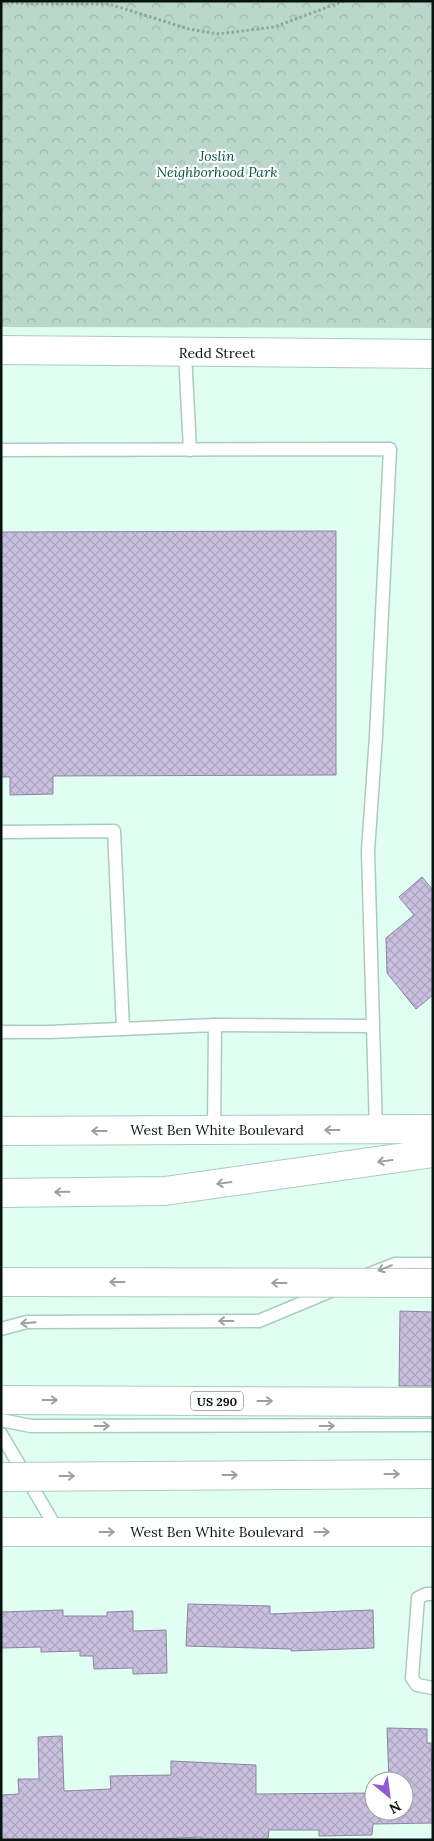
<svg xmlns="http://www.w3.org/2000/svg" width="434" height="1841" viewBox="0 0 434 1841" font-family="Lora,serif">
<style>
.park{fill:url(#park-crowns)}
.building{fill:url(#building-cross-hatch);stroke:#8d84a2}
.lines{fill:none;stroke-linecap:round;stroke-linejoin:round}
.service-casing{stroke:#a9cdbd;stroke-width:15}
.tertiary-casing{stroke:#a9cdbd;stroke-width:30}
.secondary-casing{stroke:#a9cdbd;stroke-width:30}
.motorway-casing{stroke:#a9cdbd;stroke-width:30}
.path{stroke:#8fa79d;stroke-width:3;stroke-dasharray:2.5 2.5;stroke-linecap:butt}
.service{stroke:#fff;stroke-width:12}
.tertiary{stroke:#fff;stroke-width:28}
.secondary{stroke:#fff;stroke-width:28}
.motorway{stroke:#fff;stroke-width:28}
.motorway-bridge-casing{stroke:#a9cdbd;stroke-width:30;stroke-linecap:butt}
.motorway-bridge{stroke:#fff;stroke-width:28}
.oneway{stroke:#9ba19f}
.labels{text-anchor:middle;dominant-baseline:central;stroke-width:4.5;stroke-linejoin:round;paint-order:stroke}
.shield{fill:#fff;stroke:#515a56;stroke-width:1}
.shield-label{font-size:12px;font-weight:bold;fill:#06130e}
.park-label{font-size:14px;font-style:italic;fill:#07543d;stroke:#fff}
.street-label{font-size:14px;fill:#06130e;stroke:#fff}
</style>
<defs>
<pattern id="park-crowns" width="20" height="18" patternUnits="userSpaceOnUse" patternTransform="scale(1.25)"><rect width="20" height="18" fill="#bbd7cb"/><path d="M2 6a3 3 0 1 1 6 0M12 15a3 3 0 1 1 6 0" fill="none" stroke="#9fb8ad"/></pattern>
<pattern id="building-cross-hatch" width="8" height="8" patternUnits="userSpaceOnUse" patternTransform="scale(1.25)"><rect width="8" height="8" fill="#c9c0df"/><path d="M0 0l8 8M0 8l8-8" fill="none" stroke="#aba4be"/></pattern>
</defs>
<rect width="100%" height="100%" fill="#e0fef1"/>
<path class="park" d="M1,1H433V328L1,327Z"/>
<g class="building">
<path d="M336,531V775L53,776V794L10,795V777H1V532Z"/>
<path d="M422,877L433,890V995L416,1009L387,973L386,938L414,915L399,897Z"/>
<path d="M400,1311L433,1312V1386H399Z"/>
<path d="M188,1604L270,1606V1614L373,1610L374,1648L291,1651V1649L186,1646Z"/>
<path d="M63,1610V1616H107V1612L133,1611V1631L166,1630L167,1673L133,1674V1668L94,1669L93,1656H80V1651L41,1652V1647L1,1648V1612Z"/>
<path d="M387,1728L427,1729V1743H431L433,1823L373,1824L372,1835L319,1836V1830H269L268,1840H201V1837L140,1840H1V1795L19,1794L18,1779H39L38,1737L62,1736L64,1791L111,1789L110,1776L171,1775V1761L256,1765V1794L374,1793V1811H404V1781H389Z"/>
</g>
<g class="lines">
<g class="service-casing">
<g id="service">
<path d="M185,353L190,450"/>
<path d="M1,450L390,449L376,736L368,851L376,1130"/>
<path d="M1,832L114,831L123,1029"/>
<path d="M215,1025L372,1026"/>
<path d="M1,1032H49L215,1025L214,1130"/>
<path d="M367,1275L395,1264H433"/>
<path d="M1,1329L27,1322L259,1321L333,1290"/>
<path d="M1,1420L31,1426L433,1425"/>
<path d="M1,1434L58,1531"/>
<path d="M433,1594H426L418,1598L412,1678L417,1685L433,1688"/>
</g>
</g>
<g class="tertiary-casing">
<path id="tertiary" d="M1,350L433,354"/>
</g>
<g class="secondary-casing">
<g id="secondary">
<path d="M1,1131L433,1129"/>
<path d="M1,1532H433"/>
</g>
</g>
<g class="motorway-casing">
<g id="motorway">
<path d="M1,1193L165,1191L433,1153"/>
<path d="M1,1400L433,1402"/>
</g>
</g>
<path class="path" d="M1,2L31,4H109L189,29L218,34L274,27L344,1"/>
<use href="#service" class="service"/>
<use href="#tertiary" class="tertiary"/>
<use href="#secondary" class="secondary"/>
<use href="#motorway" class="motorway"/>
<g class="motorway-bridge-casing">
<g id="motorway-bridge">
<path d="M1,1282L433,1283"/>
<path d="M1,1477L433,1474"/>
</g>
</g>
<use href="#motorway-bridge" class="motorway-bridge"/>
</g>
<defs><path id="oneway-shaft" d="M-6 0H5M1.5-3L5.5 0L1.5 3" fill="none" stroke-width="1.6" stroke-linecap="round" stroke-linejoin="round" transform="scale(1.25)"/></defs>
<g class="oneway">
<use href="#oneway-shaft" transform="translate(332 1130) rotate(180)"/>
<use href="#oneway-shaft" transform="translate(99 1131) rotate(180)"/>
<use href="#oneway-shaft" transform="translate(385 1161) rotate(172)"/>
<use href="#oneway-shaft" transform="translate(224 1183) rotate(172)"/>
<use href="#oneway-shaft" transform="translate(62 1192) rotate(179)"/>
<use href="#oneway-shaft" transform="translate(385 1268) rotate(158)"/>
<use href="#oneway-shaft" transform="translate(117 1282) rotate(-180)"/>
<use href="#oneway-shaft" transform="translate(279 1283) rotate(-180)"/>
<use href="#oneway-shaft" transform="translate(226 1321) rotate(-180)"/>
<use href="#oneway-shaft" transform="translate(28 1323) rotate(175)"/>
<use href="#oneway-shaft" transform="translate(50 1400)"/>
<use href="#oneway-shaft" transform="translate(265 1401)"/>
<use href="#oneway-shaft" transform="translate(102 1426)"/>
<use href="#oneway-shaft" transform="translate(327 1426)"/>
<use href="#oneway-shaft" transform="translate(392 1474)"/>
<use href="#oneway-shaft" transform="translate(230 1475)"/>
<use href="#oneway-shaft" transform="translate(67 1476)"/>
<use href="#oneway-shaft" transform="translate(107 1532)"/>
<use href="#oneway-shaft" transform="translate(322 1532)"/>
</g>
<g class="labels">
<rect class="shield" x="191" y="1391.5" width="52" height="19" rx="4"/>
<g class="shield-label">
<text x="217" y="1401">US 290</text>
</g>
<g class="park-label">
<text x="217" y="156">Joslin<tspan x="217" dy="16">Neighborhood Park</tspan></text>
</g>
<g class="street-label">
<text x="217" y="353">Redd Street</text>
<text x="217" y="1130">West Ben White Boulevard</text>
<text x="217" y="1532">West Ben White Boulevard</text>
</g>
</g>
<rect width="434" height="1841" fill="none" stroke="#06130e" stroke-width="5"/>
<g transform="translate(389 1796) rotate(151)"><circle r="24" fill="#ffffff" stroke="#9ba19f"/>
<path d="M0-4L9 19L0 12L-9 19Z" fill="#8d5dd6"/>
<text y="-8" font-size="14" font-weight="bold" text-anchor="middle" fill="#06130e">N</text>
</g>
</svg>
